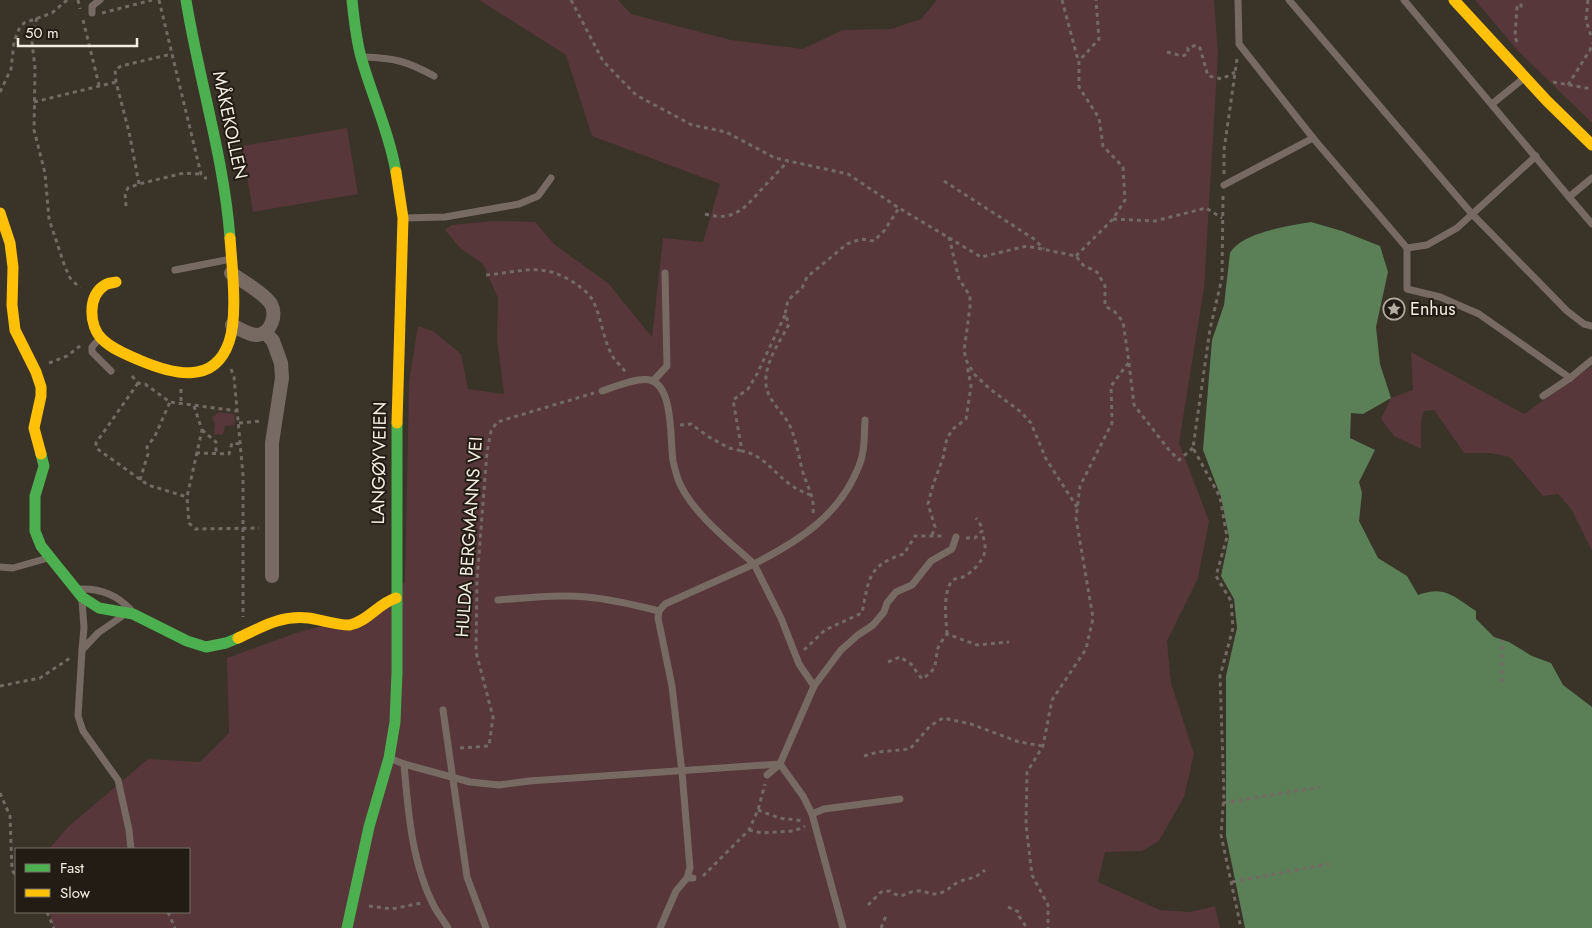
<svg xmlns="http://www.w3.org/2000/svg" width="1592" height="928" viewBox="0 0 1592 928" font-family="Jost,sans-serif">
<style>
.green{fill:#573739}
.water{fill:#5b7f57}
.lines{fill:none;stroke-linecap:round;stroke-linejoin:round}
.path{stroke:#746a64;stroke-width:3;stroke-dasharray:4 4;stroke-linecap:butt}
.lane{stroke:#776a63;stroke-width:7}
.street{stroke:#776a63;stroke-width:14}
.fast{stroke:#4caf50;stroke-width:11}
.slow{stroke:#ffc107;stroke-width:11}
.labels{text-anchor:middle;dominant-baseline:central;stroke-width:4;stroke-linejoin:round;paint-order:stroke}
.street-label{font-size:18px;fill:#f4ede1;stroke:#221c14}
.poi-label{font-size:18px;fill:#f4ede1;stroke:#221c14;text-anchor:start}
</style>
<rect width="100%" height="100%" fill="#393328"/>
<g class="green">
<path d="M479,0H618L631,14L731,40L803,49L842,30L891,29L921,19L937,0H1214L1218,55L1204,288L1179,443L1209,521L1198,578L1167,641L1171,683L1194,754L1184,797L1159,841L1142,851L1105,852L1098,882L1160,910L1190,912L1215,906L1220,928H53L50,912H189V849H49L68,827L148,759L200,762L229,733L227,658L296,633L362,615L405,582L409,382L418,326L433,331L461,354L468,389L504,394L497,340L498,298L483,264L460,248L445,230L451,225L494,221L535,222L555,245L608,283L652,337L663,238L703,242L720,184L592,136L566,55Z"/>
<path d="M1475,0H1592V123L1519,52Z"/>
<path d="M347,128L358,194L253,212L242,146Z"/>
<path d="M1411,352L1524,414L1592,366V551L1572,510L1558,494L1543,496L1510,457L1489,453H1464L1434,410L1424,411L1421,419V449L1394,436L1381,419L1391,398L1413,390Z"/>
<path d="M218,412L234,414L235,425L225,426L223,435L214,434L215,424L212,418Z"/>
</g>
<path class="water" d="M1311,222L1342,231L1380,246L1388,272L1376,327L1380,364L1391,398L1363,414L1351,413L1350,438L1375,450L1359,482L1362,493L1359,521L1378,558L1407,576L1418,595C1445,585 1453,596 1476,611V619L1494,637L1509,642L1532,656L1551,663L1563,685L1592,707V928H1245L1226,836V676L1237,628L1234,599L1221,576L1229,537L1221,497L1203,450L1212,340L1224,305L1230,253C1242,232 1289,226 1311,222Z"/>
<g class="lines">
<g class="path">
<path d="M78,0L80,9"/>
<path d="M159,0L201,174L204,178H207"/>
<path d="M571,0L603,61L636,95L692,125L726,132L775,158L848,174L899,208L981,257L1027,246L1076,256L1083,265L1097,272L1105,286V306L1115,312L1123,322L1129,362L1111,386L1112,423L1080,486L1076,518L1093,618L1086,649L1052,700L1043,746L1027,772L1026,825L1032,875L1048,905V928"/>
<path d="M1062,0L1078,60"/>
<path d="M1588,0L1586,20L1592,39"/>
<path d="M102,13L152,0"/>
<path d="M37,18L33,31L32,42L35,68L34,130L45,173L49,219L65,267L70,278L80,288"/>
<path d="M83,20L99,85"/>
<path d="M1517,42L1515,37L1517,7L1521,8V0"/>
<path d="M1167,52L1182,56L1188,54V48L1196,45L1200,48L1208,76L1222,79L1235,72"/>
<path d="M1553,82L1592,89"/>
<path d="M1568,85L1590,50L1592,43"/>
<path d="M0,92L11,69L14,42L19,29L24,23L52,13L67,0"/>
<path d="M34,102L116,82"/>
<path d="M1224,174V150L1237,59"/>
<path d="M944,181L1034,239L1044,249"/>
<path d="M139,184L129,132L116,82L115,70L121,66L172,54"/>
<path d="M1223,196L1222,278L1210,329L1193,448L1220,497L1227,537L1216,576L1231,601L1233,628L1220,676L1224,793L1221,835L1241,928"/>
<path d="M126,206L125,193L128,188L139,184L184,173L201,174"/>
<path d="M705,214C733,222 744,209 761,190C770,180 779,171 788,161"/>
<path d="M1113,219L1155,221L1206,208L1222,218"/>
<path d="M949,237L959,279L970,296V307L964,351L967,362L975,375L990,389L1021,412L1031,423L1046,459L1077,507"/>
<path d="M1076,256L1113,219L1125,200L1123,167L1103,146L1099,118L1079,87V61L1099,39L1096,0"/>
<path d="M486,275C522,272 543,261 576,284C583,289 591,295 594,303C602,320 603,339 612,355C615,362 622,366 626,373"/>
<path d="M785,315L757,374L748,389L733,400L742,451C761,454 772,470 787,482C794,488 802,492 811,495"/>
<path d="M49,363L67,356L80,346"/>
<path d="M1129,363L1134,405L1169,450L1179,460L1193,448"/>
<path d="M231,369L234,377L243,475V617"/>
<path d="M132,376L138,383L145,384L170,402L237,411"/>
<path d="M138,383L96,443V448L148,485L187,497"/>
<path d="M181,389V404"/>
<path d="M194,406L202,430L187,497L189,523L195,529L259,528"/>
<path d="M239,423L261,421"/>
<path d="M680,425L691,424L709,437L729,448L742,451"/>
<path d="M202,430L216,442V454"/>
<path d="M196,453L229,454L232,443L241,444"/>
<path d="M140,480L148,454L147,447L155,436L170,402"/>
<path d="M813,513C815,496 806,485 802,469C798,453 796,439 789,424C782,411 767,400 766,384C764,363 780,342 789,324L785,314L788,300L802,288L807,277L847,244L861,239L874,241L884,231L899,208"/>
<path d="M932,535L935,527L928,504L933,485L943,458L947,438L954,428L966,419L971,386L967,365"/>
<path d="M966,538H975L982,531V527L976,518"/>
<path d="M947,634C946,618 943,598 950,584C952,578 958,579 963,577C972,573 983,561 985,551C986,545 983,537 982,532"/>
<path d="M804,650L825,630L862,613C869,580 867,565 904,554L915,536H945"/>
<path d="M888,662L900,657L911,664L922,679C939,668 934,664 938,648C940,643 944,638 947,634L977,645L1009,642"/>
<path d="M1502,682V640"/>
<path d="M0,686L40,678L70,658"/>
<path d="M460,748L489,746L493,717L476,652L477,580L487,452L491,431L497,422L594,393"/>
<path d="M864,756L878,752L910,749L930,726L943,718L971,724L1019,742L1043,746"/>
<path d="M0,793L10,816L12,870L16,876"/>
<path d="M1223,803L1320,787"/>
<path d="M758,810L779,818L804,821"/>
<path d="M749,830L762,833L794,831L805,826"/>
<path d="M703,876L749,830L758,810L765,784"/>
<path d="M1232,882L1329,864"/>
<path d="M868,905L881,892L890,891C904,901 905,891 918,891C924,890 928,894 933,894C947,894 950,885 961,881C973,877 974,879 985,870"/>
<path d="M369,906L392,909L421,903"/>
<path d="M1008,907L1019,912V916L1027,928"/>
<path d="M47,912L54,928"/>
<path d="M168,912L175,928"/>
<path d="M881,928L886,916"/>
</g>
<g class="lane">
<path d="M1238,0L1239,44L1313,138L1407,248V289L1440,297L1479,314L1570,378"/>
<path d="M1289,0L1472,214L1567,311L1584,324L1592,326"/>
<path d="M1404,0L1569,197L1592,178"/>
<path d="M92,13V6L100,0"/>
<path d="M364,57C394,58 407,61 434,76"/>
<path d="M1492,104L1524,78"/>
<path d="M1224,185L1313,138"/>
<path d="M1569,197L1592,224"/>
<path d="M403,218L445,217L519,204L538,196L551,178"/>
<path d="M1407,248L1427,245L1457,228L1536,156"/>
<path d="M175,270L231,259"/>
<path d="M100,338L92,347V352L111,371"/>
<path d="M653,381L667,366L665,273"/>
<path d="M602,391C614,387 638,377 650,380C674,386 670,442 673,461C675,469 677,479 681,486C696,516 730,542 754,564L665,604L659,611L658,618L672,686L682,772L690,868L687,878"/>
<path d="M1543,396L1570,378L1592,360"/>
<path d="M0,567L13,568L48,558"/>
<path d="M79,589C100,588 116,594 130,609"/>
<path d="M82,600L84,628L82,649"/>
<path d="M498,600C527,598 557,594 587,597C611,599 635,605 659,611"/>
<path d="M121,617L98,633L82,650L78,716L83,731L118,780L129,830L131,849"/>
<path d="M814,686L841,650L858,635L873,625L884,612L887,603L896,592L912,585L931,561L952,549L956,537"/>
<path d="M443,710L467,877L486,928"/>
<path d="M389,758L404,764C408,812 412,865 435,908C439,915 444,921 448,928"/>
<path d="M404,764L470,782L499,785L529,781L780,764L803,796L812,814L843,928"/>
<path d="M767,775L780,764L814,686L799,664L781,618L754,564C799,541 840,515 859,466C865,452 864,436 865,420"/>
<path d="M812,814L824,809L900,799"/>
<path d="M660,928L676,891L687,878H693"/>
</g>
<g class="street">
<path d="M231,273C242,281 264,293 271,304C277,315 271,334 257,335C249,335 240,329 232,325"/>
<path d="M265,332L273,341L281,363L282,378L272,443V576"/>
</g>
<g class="fast">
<path d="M186,0C199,80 224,158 230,238"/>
<path d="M352,0C354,19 356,39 361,57C372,96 389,132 396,172"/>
<path d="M41,454L44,466L35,496V531L41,546L82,597L99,608L133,614L187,641L206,647L226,643L238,638"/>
<path d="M347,928L369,827L389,758L395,722L397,672V423"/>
</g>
<g class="slow">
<path d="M1454,0L1547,101L1592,145"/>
<path d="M396,172L403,218L397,423"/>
<path d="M0,213L10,243L13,267L12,305L15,330L36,372L41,387V396L34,428L41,454"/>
<path d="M116,282C112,283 108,283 105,285C87,296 89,326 102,339C112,349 127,355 139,360C172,374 214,386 229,342C238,317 232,266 230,238"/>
<path d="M238,638C262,627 281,615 308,618C318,619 341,626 350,625C368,621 379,603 396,598"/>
</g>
</g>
<defs>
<g id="sight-ring" transform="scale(1.125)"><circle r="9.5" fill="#221c14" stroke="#b3aca0" stroke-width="1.5"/><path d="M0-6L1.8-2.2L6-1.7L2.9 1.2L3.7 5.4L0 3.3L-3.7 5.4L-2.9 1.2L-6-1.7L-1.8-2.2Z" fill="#b3aca0"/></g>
</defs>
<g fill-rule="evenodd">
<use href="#sight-ring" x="1394" y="309"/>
</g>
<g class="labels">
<g class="street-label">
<text transform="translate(230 125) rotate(78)">MÅKEKOLLEN</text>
<text transform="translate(379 463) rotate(-89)">LANGØYVEIEN</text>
<text transform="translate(469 537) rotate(-86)">HULDA BERGMANNS VEI</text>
</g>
<g class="poi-label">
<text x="1410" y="309">Enhus</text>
</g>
</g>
<rect x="15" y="848" width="175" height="65" fill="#221c14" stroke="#767066"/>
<rect x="25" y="864" width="25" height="8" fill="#4caf50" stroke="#767066"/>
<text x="60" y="873" font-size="15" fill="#f4ede1">Fast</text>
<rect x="25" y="889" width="25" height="8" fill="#ffc107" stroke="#767066"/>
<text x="60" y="898" font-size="15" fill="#f4ede1">Slow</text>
<path d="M18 38v8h119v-8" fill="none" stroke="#f4ede1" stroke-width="2.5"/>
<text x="25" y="38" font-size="15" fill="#f4ede1" stroke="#221c14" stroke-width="4" paint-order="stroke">50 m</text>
</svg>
